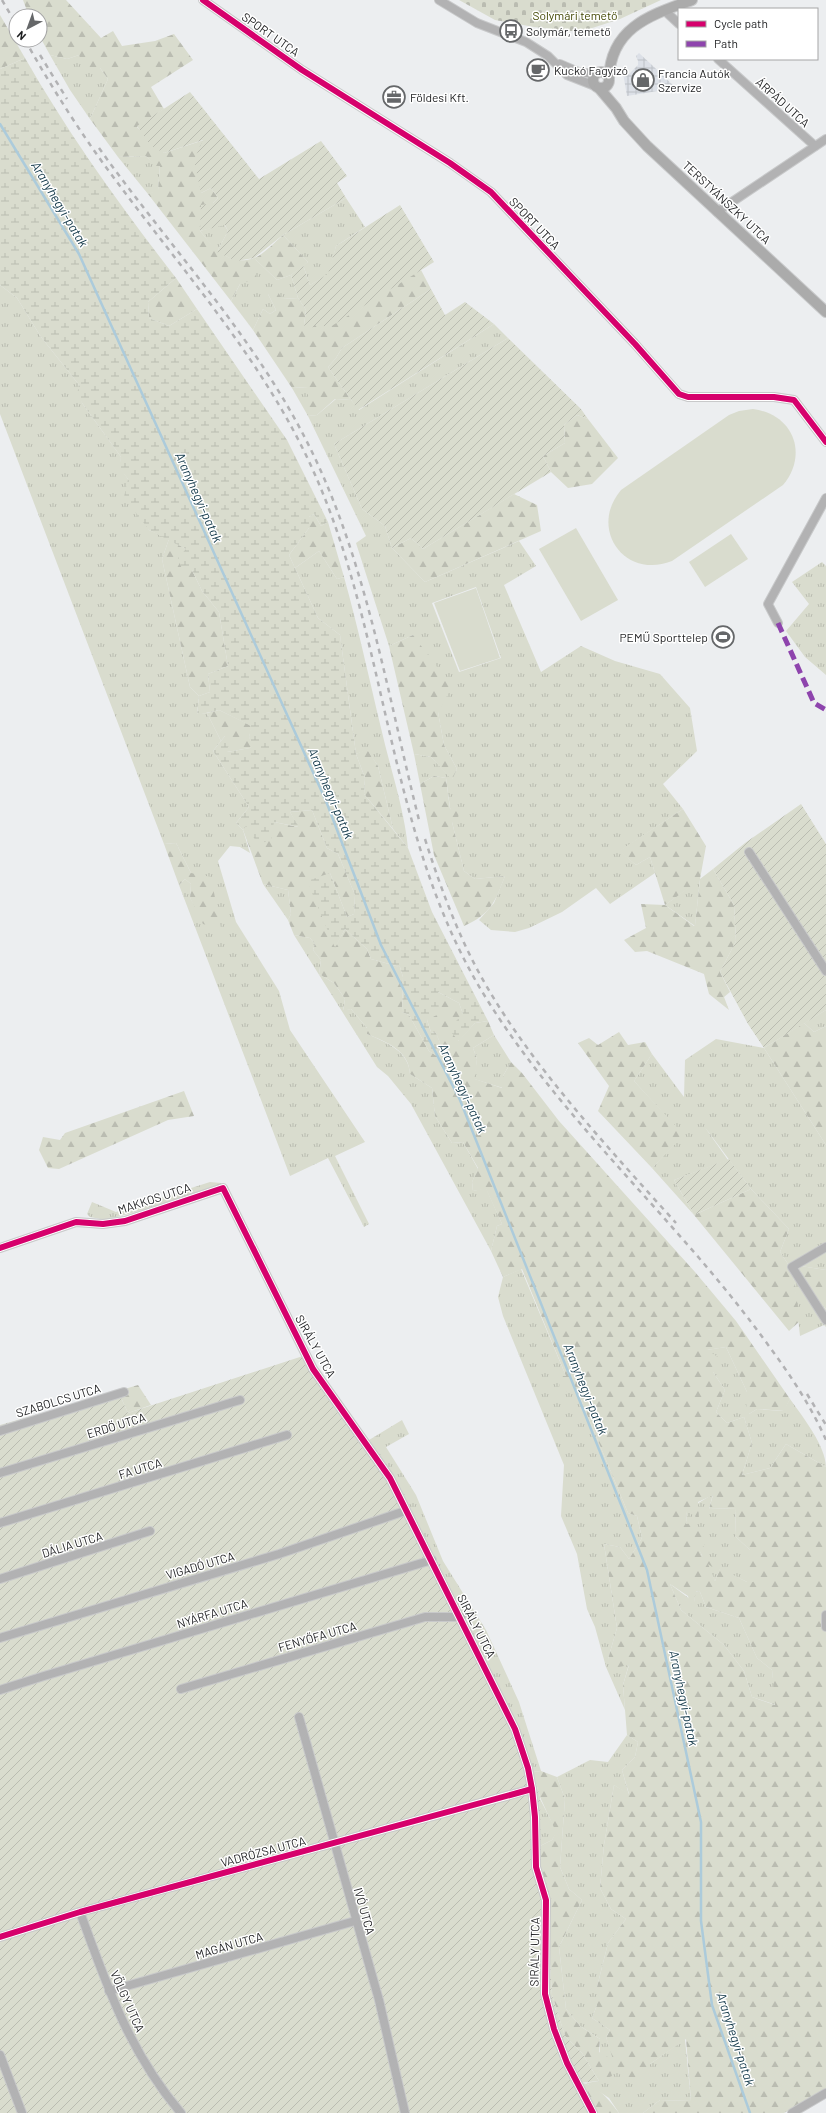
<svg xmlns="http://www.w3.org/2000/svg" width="826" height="2113" viewBox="0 0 826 2113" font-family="Barlow,sans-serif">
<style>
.industrial{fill:url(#industrial-grid)}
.grass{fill:url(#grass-tufts);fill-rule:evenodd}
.forest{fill:url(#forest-firs);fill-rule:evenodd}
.wetland{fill:url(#wetland-marsh)}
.cemetery{fill:url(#cemetery-stones)}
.garden{fill:url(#garden-furrows)}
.pitch{fill:#d9dcce}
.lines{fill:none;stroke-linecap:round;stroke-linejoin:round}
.stream{stroke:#accbdb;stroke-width:2.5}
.minor-casing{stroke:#c8c9ca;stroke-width:10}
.major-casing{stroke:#c8c9ca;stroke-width:12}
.minor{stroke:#b2b2b3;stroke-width:8}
.major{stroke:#ababab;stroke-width:10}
.rail{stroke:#b2b2b4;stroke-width:2.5;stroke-dasharray:5 5;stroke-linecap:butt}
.quiet{stroke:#8e44ad;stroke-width:5;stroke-dasharray:10 5;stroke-linecap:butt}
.cycleway-casing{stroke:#fff;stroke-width:8}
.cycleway{stroke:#d6006c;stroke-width:6}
.labels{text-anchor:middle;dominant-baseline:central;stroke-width:3;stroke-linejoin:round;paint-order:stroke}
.park-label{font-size:12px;fill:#404600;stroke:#fff}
.poi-label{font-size:12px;fill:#1d1e20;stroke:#fff;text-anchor:start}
.street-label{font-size:12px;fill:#1d1e20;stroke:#fff}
.water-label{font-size:13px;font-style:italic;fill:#113748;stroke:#fff}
</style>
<defs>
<pattern id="industrial-grid" width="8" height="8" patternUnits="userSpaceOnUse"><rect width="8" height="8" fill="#dce0e7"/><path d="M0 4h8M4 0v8" fill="none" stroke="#bcc0c6"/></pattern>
<pattern id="grass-tufts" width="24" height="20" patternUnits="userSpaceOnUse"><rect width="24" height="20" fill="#d9dcce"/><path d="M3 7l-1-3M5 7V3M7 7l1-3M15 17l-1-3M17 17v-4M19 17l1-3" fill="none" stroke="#babcb1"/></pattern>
<pattern id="forest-firs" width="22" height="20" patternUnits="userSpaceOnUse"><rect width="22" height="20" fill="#d9dcce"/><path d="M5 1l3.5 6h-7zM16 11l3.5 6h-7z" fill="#babcb1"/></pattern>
<pattern id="wetland-marsh" width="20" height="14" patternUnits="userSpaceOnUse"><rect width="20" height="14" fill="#d9dcce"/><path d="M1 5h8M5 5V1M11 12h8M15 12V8" fill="none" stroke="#babcb1"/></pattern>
<pattern id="cemetery-stones" width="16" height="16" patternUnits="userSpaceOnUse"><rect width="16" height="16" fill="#d9dcce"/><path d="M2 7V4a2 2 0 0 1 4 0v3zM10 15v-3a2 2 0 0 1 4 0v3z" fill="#babcb1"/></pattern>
<pattern id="garden-furrows" width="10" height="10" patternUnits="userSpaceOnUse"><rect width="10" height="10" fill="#d9dcce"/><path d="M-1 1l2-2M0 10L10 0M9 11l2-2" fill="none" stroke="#babcb1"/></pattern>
</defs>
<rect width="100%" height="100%" fill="#eceef0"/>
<path class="industrial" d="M639,53L653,66L676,88L627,96L623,73L628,75L638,65V61L636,56Z"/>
<g class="grass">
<path d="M50,55L67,59L79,55L100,68L108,79L90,119L70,90Z"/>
<path d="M146,156L155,165H160L158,191L148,194L118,157Z"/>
<path d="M346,198L365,227L336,246L329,274L310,285L303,265L308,262L283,235Z"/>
<path d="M224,224L228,231L217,252L200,231Z"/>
<path d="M254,258L277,280L291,275L298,298L282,299L268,294L276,310L270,314L263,309L253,330L231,301Z"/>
<path d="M0,285L17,298L41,337L80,386L82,403L121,457L120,468L128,479L149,530L169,539L162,559L190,687L199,696L197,714L207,713L221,741L213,751L249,807L236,823L243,830L250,853L240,847L230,846L218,861L236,922L279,991L290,1030L365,1142L335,1156L369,1224L364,1227L328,1158L290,1176L179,885L185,879L191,884L190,898L196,908L191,873L176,843L164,844L0,414Z"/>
<path d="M494,324L508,338L334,444L362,509L385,526L392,548L425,582L519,541L536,566L504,585L541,672L581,646L615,661L660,674L690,708L697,751L663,784L683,809L620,851L636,865L650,857L655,873L610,904L596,888L562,912L529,928L515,932L491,930L479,920L494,903L505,876L475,879L464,871L452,822L446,778L434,776L420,784L414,754L431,757L452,779L457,769L444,745L438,712L413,635L389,646L356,543L366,536L308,416L292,388L308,387V416L317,415L336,399L351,400L359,410ZM476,587L501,658L459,672L432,603Z"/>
<path d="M319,551L337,579L344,577C358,627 369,678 381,728C390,768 404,807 408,848L393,829L378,766L367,750L356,754L340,635L318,618L295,568Z"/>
<path d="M822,562L826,566V675L805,657L786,631L809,604L792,582Z"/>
<path d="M700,879L695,926L665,905Z"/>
<path d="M263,884L288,890L291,914L288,920Z"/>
<path d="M294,935L310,938L315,944L313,950L321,960L319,974L334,983L345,999L343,1010L351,1009L367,1028V1034C386,1042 409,1051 410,1074L432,1088L435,1116L452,1143L463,1142L478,1169L472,1182L473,1191L486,1188L502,1224L497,1226L491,1251L411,1104L388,1076L377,1067Z"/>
<path d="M826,1010V1026L814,1032L804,1023Z"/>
<path d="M494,1035L511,1062L503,1076V1088L474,1079L477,1059L473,1048Z"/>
<path d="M716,1039L764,1048L826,1145V1270L788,1264L780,1252L789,1229L751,1189L704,1126L728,1160L674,1180L694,1215L652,1168L683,1135L634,1081L652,1054L684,1097L685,1060Z"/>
<path d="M210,1182L221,1183L223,1188L106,1220L90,1217L87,1214L92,1202L116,1212Z"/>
<path d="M521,1269L566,1376L579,1395L628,1513L637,1516L642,1538L629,1559L620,1547L604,1544L617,1628L608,1659L629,1664L623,1685L625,1710L606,1667L595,1627L587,1609L577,1554L561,1516L564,1465L503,1316L498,1297L503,1277Z"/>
<path d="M793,1273L826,1309V1327L824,1325L800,1336Z"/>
<path d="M726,1347L747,1392L749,1414L757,1409L783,1411L790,1399C802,1416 826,1446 826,1467L786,1444L770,1468L742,1475L752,1443L744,1417L727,1423L716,1412L725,1390L713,1372L706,1350Z"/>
<path d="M402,1420L409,1434L386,1447L416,1495L443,1561L486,1630L519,1702L541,1771L533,1772L509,1707L386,1465L369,1440Z"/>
<path d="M713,1494L709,1509L736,1508L735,1536L750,1550L754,1582H747L720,1569L715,1581L686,1524L687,1510Z"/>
<path d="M670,1584L694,1602L695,1591L700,1592L706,1607L739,1618L757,1658L772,1670L776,1705L752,1697L744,1671L724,1645L681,1610Z"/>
<path d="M627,1735L638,1742L635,1757L622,1770L629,1795L614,1785L604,1845L600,1888L611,1909L626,1919L608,1943L597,1987V2005L592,2018L610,2030L606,2037L610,2048L650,2064L685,2039L691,2101L660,2100L643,2113H619L609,2098L586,2083L599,2081L600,2039L580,2026L566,2009L559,1947L582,1900L569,1889L560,1867L565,1799L557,1777L590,1760L608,1762Z"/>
<path d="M540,1799L557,1832L552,1840L540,1846Z"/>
</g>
<g class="forest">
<path d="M23,0H66L101,38L113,31L122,46L155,41L174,34L193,60L151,87L164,109L137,127L164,153L204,140L201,193L211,188L218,198L213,203L200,231C214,248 229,267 254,258C263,255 275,242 283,235L308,262L291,275L277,280L255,259L256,279L240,284L231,301L148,194L158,190L160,166H155L146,156L118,157L90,119L108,79L100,68H84L79,55L67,59L50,55L40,37V16H29Z"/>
<path d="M0,15L25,58L0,69Z"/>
<path d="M421,270L431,289L342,348L336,358L328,367L351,400L335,399L317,415L308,416V387L292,388L253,330L263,309L270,314L276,310L268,294L278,292L282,299L298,298L306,310L304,325H316Z"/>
<path d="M176,278L197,309L169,326L149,318L148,302Z"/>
<path d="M577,415L588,419L618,458L592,484L568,488L551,472L543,456L565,443L564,425Z"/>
<path d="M514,494L537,505L541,531L425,582L392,548L411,538L423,549Z"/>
<path d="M314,514L321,526L328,522L344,577L337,579L319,551L295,568L289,555L309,528V517Z"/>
<path d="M169,539L186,549L192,570L202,591L219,612L228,666L208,674L210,692L199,696L190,687L162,559Z"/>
<path d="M413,635L452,687L438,712L444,745L457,769L452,780L431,757L414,754L389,646Z"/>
<path d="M219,710L252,726L249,737L253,745L250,748L227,752L225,736L221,741L207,713Z"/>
<path d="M367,749L378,766L393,829L364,794L365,778L356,754Z"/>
<path d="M434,776L446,778L450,809L459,812L458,819L452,822L464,871L475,879L505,876C495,902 491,914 464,926L434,855L420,784Z"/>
<path d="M683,809L706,846L700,879L713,869L734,905L736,941L720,972L730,992L724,997L729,1010L709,994L704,974L647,951L635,952L624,940L646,928L641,904L665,905L650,857L636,865L619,851ZM700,880L695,925L694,926L665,905Z"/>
<path d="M312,810L327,848L338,854L355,895L354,914L347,917L330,873L335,947L345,929L367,949L371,959L400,967L403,977L402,1012L409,1015L429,1051L448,1063L436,1033L431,1032L427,1020L438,992L459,1003L463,1014L458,1041L475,1023L488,1021L494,1035L473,1048L477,1059L475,1079L502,1088L503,1076L511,1062L522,1073L559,1121L695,1272L736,1321L790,1399L784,1411L757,1409L749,1414L746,1413L747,1392L726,1347L707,1350L718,1357L713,1372L725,1390L716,1412L727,1423L744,1417L752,1443L742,1475L770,1468L786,1444L826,1467V2090L784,2113H643L660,2100L691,2101L686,2039L650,2064V2080H627L617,2072L606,2037L610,2030L592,2018L597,2005V1987L608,1943L626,1919L611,1909L600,1888L604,1845L614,1785L629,1794L622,1770L635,1757L638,1742L627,1735L623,1685L629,1665L614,1668L608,1659L617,1628L604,1544L620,1547L629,1559L642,1538L637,1516L628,1513L579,1395L559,1389L560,1376H566L522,1269L503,1277L491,1251L497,1226L502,1224L486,1189L473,1191L472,1182L478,1168L463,1142L452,1143L435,1116L432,1088L410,1074C409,1050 386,1042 367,1034V1028L351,1009L343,1011L345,999L334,983L319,974L321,960L313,950L315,944L310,938L294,935L288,920L291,914L288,890L263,884L243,830L246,825L274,822L298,827L290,812ZM713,1495L709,1509L736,1508L735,1536L750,1550L742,1569L754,1582H747L720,1568L715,1581L708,1564L715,1569L719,1561L702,1556L699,1548L705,1546L702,1535L694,1523L686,1524L687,1511L699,1519L698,1502ZM670,1584L688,1596L690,1605L694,1602L696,1591L700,1592L706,1607L739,1618L757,1658L772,1670L775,1705L752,1697L744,1671L724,1645L681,1610Z"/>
<path d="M176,843L191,873L211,877L221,929L203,924L190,898L191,884L185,879L179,885L164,844Z"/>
<path d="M804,1023L814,1032L826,1026V1145L764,1048Z"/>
<path d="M619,1032L628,1045L645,1042L652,1054L634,1081L684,1135L652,1168L598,1111L609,1086L578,1043L589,1038L598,1045Z"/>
<path d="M184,1091L194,1116L168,1120L59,1169L48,1168L39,1150L43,1137L60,1140L65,1133Z"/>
<path d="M751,1189L789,1229L780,1252L788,1264L826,1270V1309L793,1274L800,1321L789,1331L694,1215Z"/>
<path d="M138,1385L151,1405L128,1413L118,1391Z"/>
<path d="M541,1771L557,1777L565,1799L560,1867L569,1889L582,1900L559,1947L566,2009L580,2026L600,2039L599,2052L607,2056L612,2076L599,2081L582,2053L565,2036L552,1995L546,1900L551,1898L541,1870L540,1846L552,1840L556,1832L540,1797L533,1772Z"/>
<path d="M579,2083C596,2082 610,2101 619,2113H598Z"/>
</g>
<path class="wetland" d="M25,58C69,135 121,207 176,278L148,302L149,318L169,326L197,309L287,440L328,522L321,526L314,514L309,517V528L289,555L318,618L340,635L356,754L365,778L364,794L408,848L432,912L488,1021L475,1023L459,1041L448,1029L463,1014L459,1003L438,992L439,1014L427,1020L431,1032L436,1033L449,1064L429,1051L409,1015L402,1012L403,977L400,967L371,959L367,949L345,929L335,948L307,881L330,873L347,917L354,914L355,895L338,854L327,848L312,810L290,812L299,827L274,822L271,840L258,844L246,826L243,830L236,823L249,807L213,751L225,736H230L227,752L250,748L252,745L249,737L251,726L219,710L197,715L199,696L210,692L208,674L228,666L219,612L202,591L192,570L182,569L178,558L186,549L149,530L124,497L128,479L119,468L121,457L82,403L77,392L80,386L41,337L17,298L0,285V69Z"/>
<path class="cemetery" d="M459,0H661L620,19L580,32L534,27L495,20Z"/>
<g class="garden">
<path d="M190,92L259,179L321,141L347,176L337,183L346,198L283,235L254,258L236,261L217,252L228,231L225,225L200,231L201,205L213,203L218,198L211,188L201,193L194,160L203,140L164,153L150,145L137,126Z"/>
<path d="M400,205L434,262L330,327L316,325L308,330L304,325L306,310L298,298L291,275L303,265L310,285L328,274L336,246Z"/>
<path d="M431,289L445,315L465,302L494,324L358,410L328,367L336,358L342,348Z"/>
<path d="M508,338L581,409L588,419L577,415L564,425L565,443L543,456L551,472L423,549L411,538L392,548L385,526L362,509L334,444Z"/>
<path d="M801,804L826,844V1010L764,1048L748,1024L720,972L736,941L734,905L713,869L745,843Z"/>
<path d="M729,1159L751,1189L694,1215L674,1180Z"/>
<path d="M306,1355L365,1442L369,1440L409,1505L509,1707L533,1772L540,1797L541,1870L552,1898L546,1900L552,1995L565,2036L582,2053L599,2081L579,2083L598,2113H0V1425L118,1391L128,1413Z"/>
</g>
<g class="pitch">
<path d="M753,409C793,414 809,454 783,485L672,561C625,580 588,529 621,490L729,415L739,411Z"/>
<path d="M576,528L618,600L581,621L539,549Z"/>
<path d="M731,534L748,559L705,587L689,562Z"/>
<path d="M476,588L500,658L460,671L434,603Z"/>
</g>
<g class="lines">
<path class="stream" d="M0,124L79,254L326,801L381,945L460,1100L647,1570L701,1822V1921L712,2005L750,2113"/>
<g class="minor-casing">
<g id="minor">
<path d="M203,0L302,70L450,163L491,192L635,344L679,394L688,397H774L794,400L826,442"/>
<path d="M439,0L477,23L526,42L548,56L567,75L595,86"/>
<path d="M664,10L679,24"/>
<path d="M718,59L815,146"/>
<path d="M560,64L581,73H596"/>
<path d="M717,212L826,139"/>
<path d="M778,623L768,604L826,498"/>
<path d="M749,852L826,971"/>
<path d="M826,1247L792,1267L826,1320"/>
<path d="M0,1248L76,1222L103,1224L125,1221L223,1188L313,1369L390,1478L515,1729L528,1768L532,1789L535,1817L536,1867L546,1900L545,1994L554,2029L567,2063L593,2113"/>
<path d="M0,1431L124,1392"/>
<path d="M0,1473L240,1400"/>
<path d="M0,1523L287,1435"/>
<path d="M0,1579L150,1531"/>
<path d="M826,1615V1627"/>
<path d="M0,1638L279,1554L405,1511"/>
<path d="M181,1689L425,1617H461"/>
<path d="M0,1690L44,1676L432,1560"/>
<path d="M299,1717L379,2000L405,2113"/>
<path d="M80,1912C107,1986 129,2052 181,2113"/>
<path d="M0,1937L80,1912L532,1789"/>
<path d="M109,1991L355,1921"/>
<path d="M0,2055L22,2113"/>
<path d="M792,2113L826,2093"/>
</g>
</g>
<g class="major-casing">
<g id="major">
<circle cx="601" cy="80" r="8"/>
<path d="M609,78C611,27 651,15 692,0"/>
<path d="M599,88L616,108L624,121L647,146L826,312"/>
</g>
</g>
<use href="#minor" class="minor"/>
<use href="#major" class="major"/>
<g class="rail">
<path d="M2,0L16,24"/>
<path d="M25,40C52,88 81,134 114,178C185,274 268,366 316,477C389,644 388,841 486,998C560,1117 667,1211 751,1322C779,1359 807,1397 826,1440"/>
<path d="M40,55L67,99"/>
<path d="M99,148C171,249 259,341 313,454C368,568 389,702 420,824"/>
<path d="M425,839C442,892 461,944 490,992C538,1073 613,1153 676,1223"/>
<path d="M807,1394L826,1425"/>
</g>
<path class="quiet" d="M778,623L814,703L826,710"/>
<g class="cycleway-casing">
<g id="cycleway">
<path d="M203,0L302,70L450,163L491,192L635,344L679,394L688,397H774L794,400L826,442"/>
<path d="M0,1248L76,1222L103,1224L125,1221L223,1188L313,1369L390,1478L515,1729L528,1768L532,1789L535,1817L536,1867L546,1900L545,1994L554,2029L567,2063L593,2113"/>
<path d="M0,1937L80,1912L532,1789"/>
</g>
</g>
<use href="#cycleway" class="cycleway"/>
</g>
<defs>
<g id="bus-ring" transform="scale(1.15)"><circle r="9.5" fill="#fff" stroke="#656769" stroke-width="1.5"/><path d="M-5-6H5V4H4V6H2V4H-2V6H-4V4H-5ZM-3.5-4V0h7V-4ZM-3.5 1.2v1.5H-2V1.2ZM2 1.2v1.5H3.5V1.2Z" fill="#656769"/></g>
<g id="cafe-ring" transform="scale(1.15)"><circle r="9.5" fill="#fff" stroke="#656769" stroke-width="1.5"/><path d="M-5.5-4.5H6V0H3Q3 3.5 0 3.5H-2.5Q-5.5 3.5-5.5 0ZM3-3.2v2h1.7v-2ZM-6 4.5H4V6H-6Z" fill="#656769"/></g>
<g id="shop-ring" transform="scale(1.15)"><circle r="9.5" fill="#fff" stroke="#656769" stroke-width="1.5"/><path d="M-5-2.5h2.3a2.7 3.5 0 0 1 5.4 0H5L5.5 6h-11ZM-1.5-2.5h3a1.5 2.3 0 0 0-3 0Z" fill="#656769"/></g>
<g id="office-ring" transform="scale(1.15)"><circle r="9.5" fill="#fff" stroke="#656769" stroke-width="1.5"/><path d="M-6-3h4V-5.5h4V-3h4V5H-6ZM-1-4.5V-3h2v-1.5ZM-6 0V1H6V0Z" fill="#656769"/></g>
<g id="stadium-ring" transform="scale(1.15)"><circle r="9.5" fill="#fff" stroke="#656769" stroke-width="1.5"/><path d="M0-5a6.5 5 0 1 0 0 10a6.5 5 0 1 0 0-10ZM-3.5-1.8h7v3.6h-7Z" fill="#656769"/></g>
</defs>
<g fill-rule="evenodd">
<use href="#bus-ring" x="511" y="31"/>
<use href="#cafe-ring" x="538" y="70"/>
<use href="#shop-ring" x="643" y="80"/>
<use href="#office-ring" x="394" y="97"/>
<use href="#stadium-ring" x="723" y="637"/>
</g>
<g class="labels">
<g class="park-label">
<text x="575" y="15">Solymári temető</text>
</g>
<g class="poi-label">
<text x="526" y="31">Solymár, temető</text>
<text x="554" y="70">Kuckó Fagyizó</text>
<text x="658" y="73">Francia Autók<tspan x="658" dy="14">Szervize</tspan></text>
<text x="410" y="97">Földesi Kft.</text>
<text x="708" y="637" text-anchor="end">PEMŰ Sporttelep</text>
</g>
<g class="street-label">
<text transform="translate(271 34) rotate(35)">SPORT UTCA</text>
<text transform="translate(783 102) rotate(42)">ÁRPÁD UTCA</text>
<text transform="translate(727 202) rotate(43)">TERSTYÁNSZKY UTCA</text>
<text transform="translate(535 223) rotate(46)">SPORT UTCA</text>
<text transform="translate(154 1198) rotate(-18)">MAKKOS UTCA</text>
<text transform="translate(316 1346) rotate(61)">SIRÁLY UTCA</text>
<text transform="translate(58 1400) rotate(-17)">SZABOLCS UTCA</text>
<text transform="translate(116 1425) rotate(-17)">ERDŐ UTCA</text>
<text transform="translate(140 1468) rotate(-17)">FA UTCA</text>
<text transform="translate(72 1544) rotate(-17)">DÁLIA UTCA</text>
<text transform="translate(200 1565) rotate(-16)">VIGADÓ UTCA</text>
<text transform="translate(212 1613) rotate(-17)">NYÁRFA UTCA</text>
<text transform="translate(477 1626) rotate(63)">SIRÁLY UTCA</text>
<text transform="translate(317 1636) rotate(-16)">FENYŐFA UTCA</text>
<text transform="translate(263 1851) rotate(-15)">VADRÓZSA UTCA</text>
<text transform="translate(365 1911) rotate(74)">IVÓ UTCA</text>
<text transform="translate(229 1945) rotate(-16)">MAGÁN UTCA</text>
<text transform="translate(534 1952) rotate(-89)">SIRÁLY UTCA</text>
<text transform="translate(128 2001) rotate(66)">VÖLGY UTCA</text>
</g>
<g class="water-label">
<text transform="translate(60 204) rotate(59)">Aranyhegyi-patak</text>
<text transform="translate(199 497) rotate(66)">Aranyhegyi-patak</text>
<text transform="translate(331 793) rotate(67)">Aranyhegyi-patak</text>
<text transform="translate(463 1088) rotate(65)">Aranyhegyi-patak</text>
<text transform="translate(586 1389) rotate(68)">Aranyhegyi-patak</text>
<text transform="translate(684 1698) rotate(78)">Aranyhegyi-patak</text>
<text transform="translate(736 2039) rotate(72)">Aranyhegyi-patak</text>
</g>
</g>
<rect x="678" y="8" width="140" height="52" fill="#ffffff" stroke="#a5a5a6"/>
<rect x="686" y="21" width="20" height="6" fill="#d6006c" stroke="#a5a5a6"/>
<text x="714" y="28" font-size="12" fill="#1d1e20">Cycle path</text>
<rect x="686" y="41" width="20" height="6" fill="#8e44ad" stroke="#a5a5a6"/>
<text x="714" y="48" font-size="12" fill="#1d1e20">Path</text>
<g transform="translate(28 28) rotate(221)"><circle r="19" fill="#ffffff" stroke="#a5a5a6"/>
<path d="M0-3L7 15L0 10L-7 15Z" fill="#656769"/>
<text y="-6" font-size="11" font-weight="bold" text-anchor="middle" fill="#1d1e20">N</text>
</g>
</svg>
